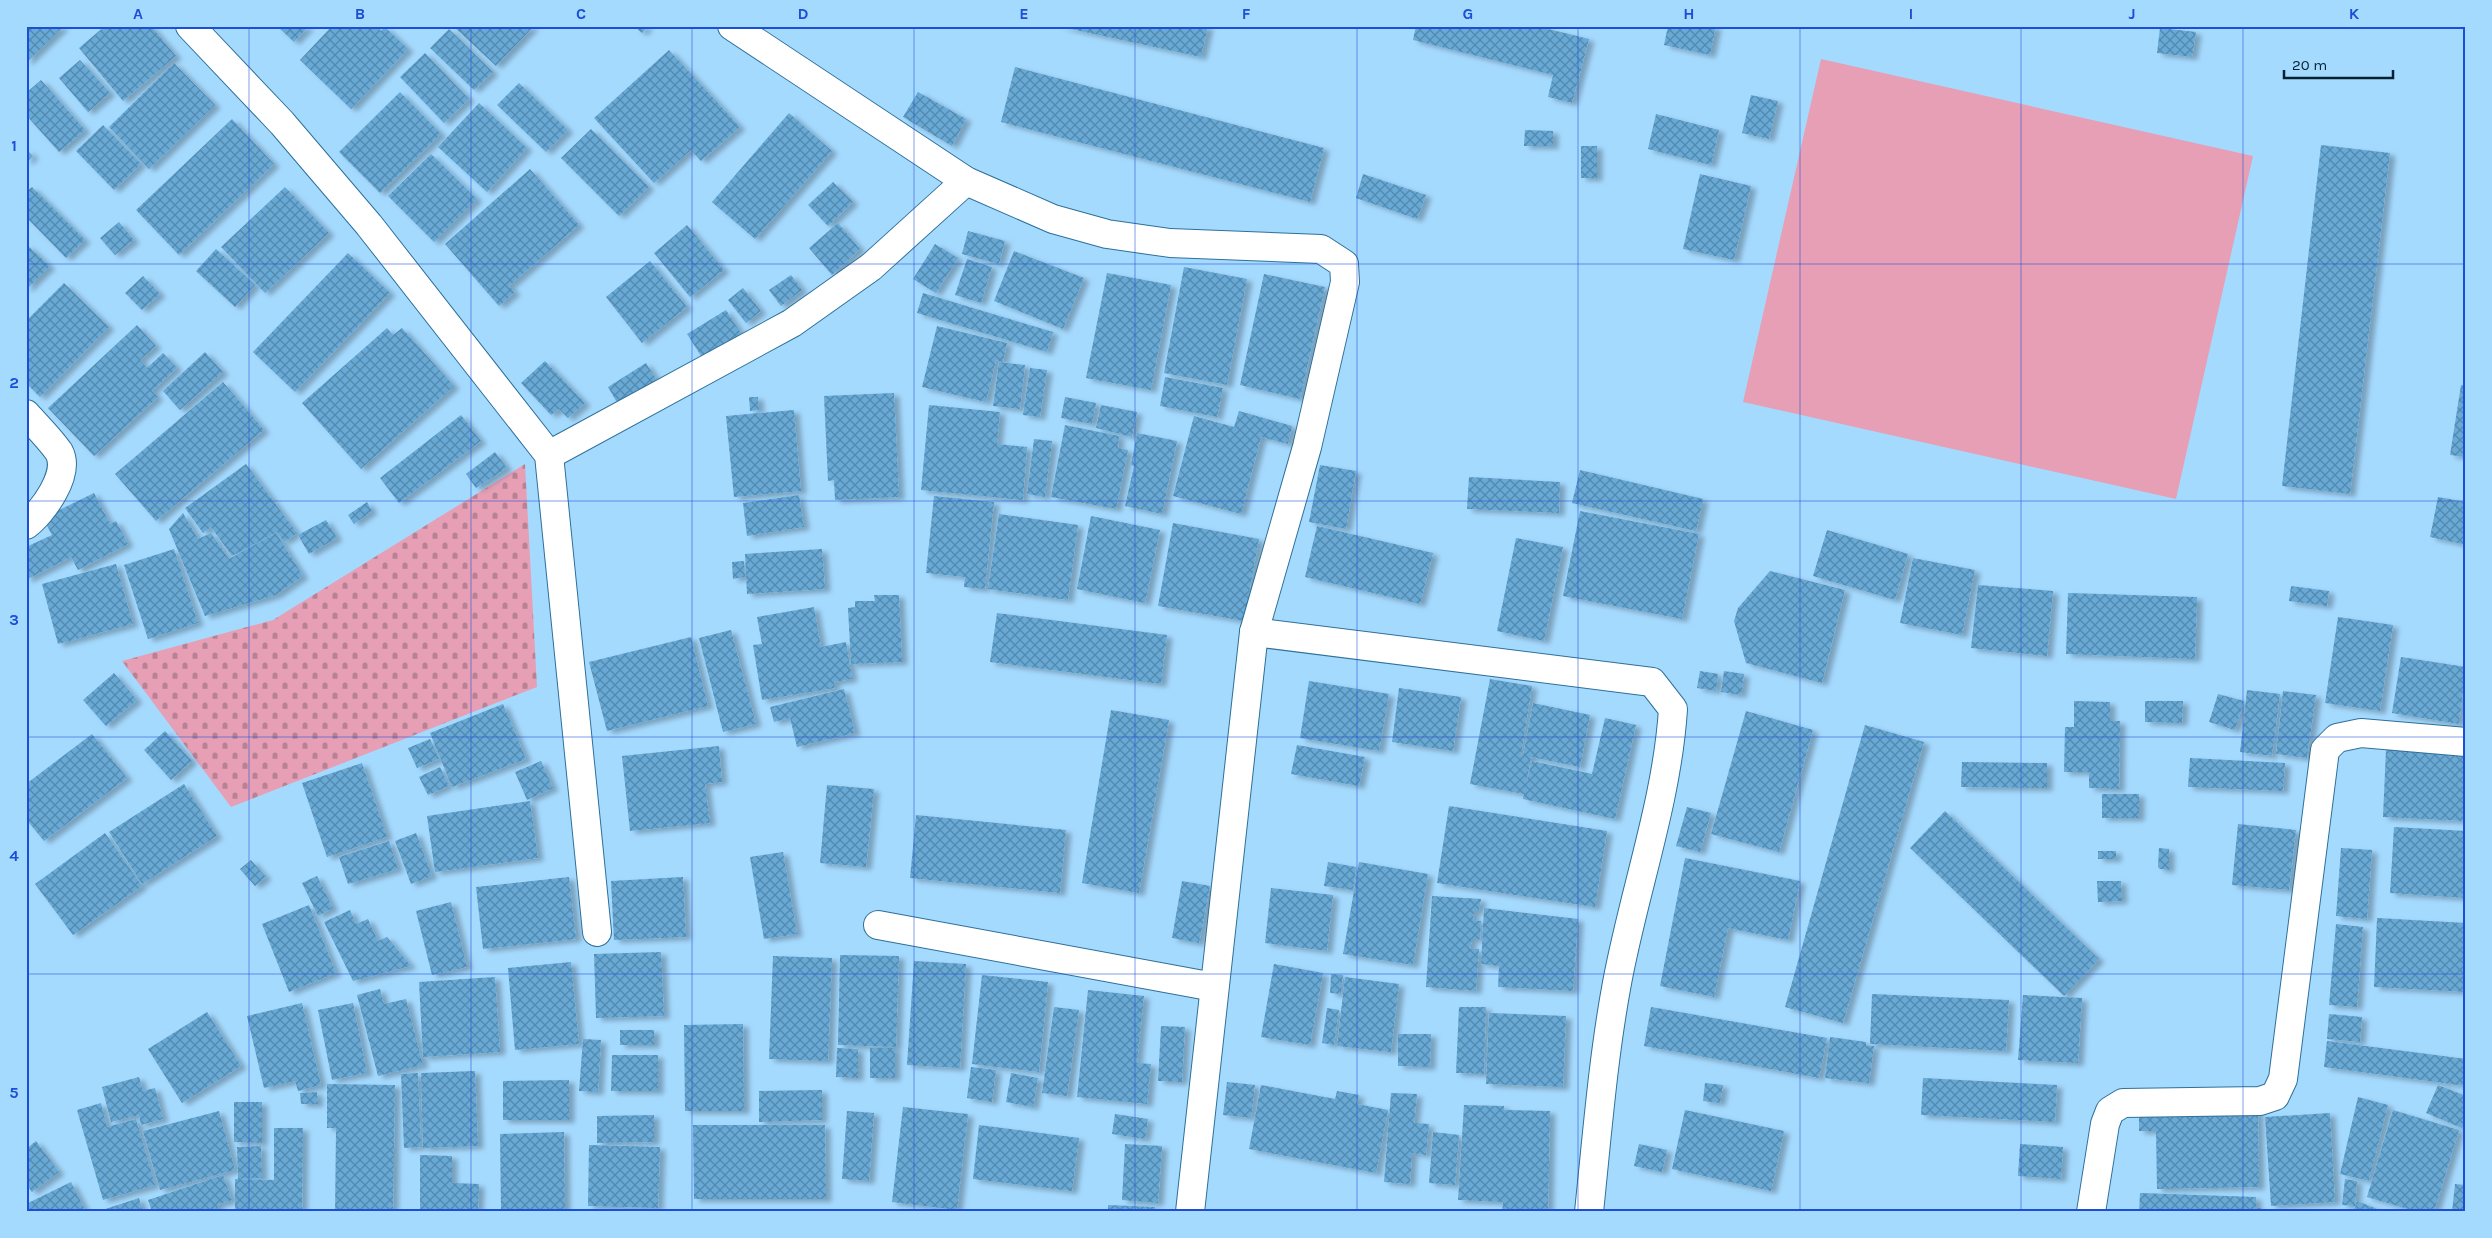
<svg xmlns="http://www.w3.org/2000/svg" width="2492" height="1238" viewBox="0 0 2492 1238" font-family="Karla,sans-serif">
<style>
.cemetery{fill:url(#cemetery-stones)}
.park{fill:#e69fb5}
.building{fill:url(#building-cross-hatch);filter:url(#shadow)}
.lines{fill:none;stroke-linecap:round;stroke-linejoin:round}
.minor-casing{stroke:#2d7099;stroke-width:30}
.minor{stroke:#fff;stroke-width:28}
.grid{fill:none;stroke:#1d4ed8;stroke-width:1;stroke-opacity:0.55}
.neatline{fill:none;stroke:#1d4ed8;stroke-width:2}
.grid-label{font-size:16px;text-anchor:middle;font-weight:bold;fill:#1d4ed8}
</style>
<defs>
<pattern id="cemetery-stones" width="16" height="16" patternUnits="userSpaceOnUse" patternTransform="scale(1.25)"><rect width="16" height="16" fill="#e69fb5"/><path d="M2 7V4a2 2 0 0 1 4 0v3zM10 15v-3a2 2 0 0 1 4 0v3z" fill="#b88194"/></pattern>
<pattern id="building-cross-hatch" width="8" height="8" patternUnits="userSpaceOnUse" patternTransform="scale(1.25)"><rect width="8" height="8" fill="#67a9d5"/><path d="M0 0l8 8M0 8l8-8" fill="none" stroke="#5389ad"/></pattern>
<filter id="shadow"><feDropShadow dx="5.5" dy="3" stdDeviation="2.5" flood-color="#0004"/></filter>
</defs>
<rect width="100%" height="100%" fill="#a5daff"/>
<path class="cemetery" d="M525,464L537,687L231,807L122,661L273,620Z"/>
<path class="park" d="M1821,59L2253,156L2176,499L1743,402Z"/>
<g class="building">
<path d="M26,26H64L26,63Z"/>
<path d="M105,26H151L176,56L123,101L79,48Z"/>
<path d="M277,26H309L294,42Z"/>
<path d="M332,26H376L381,31L385,27L408,49L351,109L300,60Z"/>
<path d="M453,26H534L496,66Z"/>
<path d="M634,26H648L642,33Z"/>
<path d="M1057,26H1208L1201,57Z"/>
<path d="M1416,26H1536L1589,39L1572,103L1548,97L1553,75L1413,40Z"/>
<path d="M1668,26H1716L1710,55L1664,45Z"/>
<path d="M2160,28L2196,32L2192,57L2157,53Z"/>
<path d="M449,29L493,72L474,90L430,48Z"/>
<path d="M669,50L740,127L701,161L691,150L654,183L594,118Z"/>
<path d="M425,53L469,99L444,123L400,77Z"/>
<path d="M80,60L110,93L88,112L59,78Z"/>
<path d="M174,63L215,105L149,169L109,127Z"/>
<path d="M1015,67L1324,148L1310,202L1001,122Z"/>
<path d="M41,80L85,130L59,152L26,115V93Z"/>
<path d="M519,83L568,130L546,152L497,105Z"/>
<path d="M400,92L441,134L380,193L339,152Z"/>
<path d="M918,92L966,119L952,146L903,117Z"/>
<path d="M1751,95L1778,101L1769,139L1742,133Z"/>
<path d="M479,103L527,148L487,192L438,147Z"/>
<path d="M789,113L832,151L755,239L712,202Z"/>
<path d="M1656,114L1719,130L1711,165L1648,149Z"/>
<path d="M232,119L274,164L179,255L136,210Z"/>
<path d="M103,125L141,164L114,190L76,151Z"/>
<path d="M591,129L649,187L619,216L561,158Z"/>
<path d="M1525,130L1553,131V146H1524Z"/>
<path d="M2321,145L2390,153L2350,494L2282,486Z"/>
<rect x="1581" y="146" width="16" height="32"/>
<path d="M26,149L33,156L26,163Z"/>
<path d="M431,154L477,199L434,242L388,196Z"/>
<path d="M530,169L579,225L509,286L515,292L499,306L445,244Z"/>
<path d="M1363,174L1426,195L1417,219L1356,198Z"/>
<path d="M1700,174L1751,186L1734,260L1683,249Z"/>
<path d="M833,182L853,202L828,226L808,205Z"/>
<path d="M32,187L85,240L66,258L26,217V192Z"/>
<path d="M285,187L329,233L265,293L221,247Z"/>
<path d="M119,222L134,240L115,255L100,238Z"/>
<path d="M838,223L860,249L832,275L809,248Z"/>
<path d="M687,225L724,270L690,297L654,253Z"/>
<path d="M968,231L1005,241L999,264L962,254Z"/>
<path d="M26,244L50,266L26,290Z"/>
<path d="M935,244L958,258L936,293L913,279Z"/>
<path d="M216,249L255,285L235,307L196,271Z"/>
<path d="M1014,251L1084,278L1063,329L994,301Z"/>
<path d="M348,253L390,293L295,392L253,352Z"/>
<path d="M967,259L992,267L981,303L955,295Z"/>
<path d="M650,261L687,307L642,343L606,297Z"/>
<rect x="2464" y="261" width="2" height="14"/>
<path d="M1184,267L1247,279L1227,385L1164,373Z"/>
<path d="M1107,273L1171,285L1151,390L1086,378Z"/>
<path d="M1264,274L1325,287L1300,399L1240,385Z"/>
<path d="M791,275L802,290L781,306L769,290Z"/>
<path d="M143,276L160,294L142,310L125,293Z"/>
<path d="M64,283L109,327L40,397L26,383V321Z"/>
<path d="M743,288L761,311L746,323L728,300Z"/>
<path d="M923,293L1053,332L1047,352L917,313Z"/>
<path d="M726,310L744,338L705,362L687,334Z"/>
<path d="M137,325L156,346L140,360L147,368L163,353L177,368L152,391L158,397L94,456L48,408Z"/>
<path d="M937,326L1007,343L1003,362L996,360L986,402L922,387Z"/>
<path d="M387,328L393,335L402,328L454,386L361,469L302,403Z"/>
<path d="M205,352L223,372L180,410L163,391Z"/>
<path d="M545,361L585,403L568,418L559,409L551,415L521,383Z"/>
<path d="M999,362L1025,365L1020,409L993,406Z"/>
<path d="M646,363L661,387L622,411L608,387Z"/>
<path d="M1030,368L1047,370L1040,417L1023,415Z"/>
<path d="M1165,377L1223,388L1217,417L1160,406Z"/>
<path d="M223,382L264,430L156,521L115,474Z"/>
<path d="M2461,385H2466V457L2450,455Z"/>
<path d="M894,393L899,497L835,500L834,480L828,481L824,396Z"/>
<path d="M749,397H758L759,410L750,411Z"/>
<path d="M1065,397L1096,403L1092,424L1061,418Z"/>
<path d="M929,405L1000,412L997,444L1027,447L1023,500L921,490Z"/>
<path d="M1101,405L1137,412L1132,437L1096,428Z"/>
<path d="M794,410L801,491L734,497L726,416Z"/>
<path d="M1239,411L1292,426L1288,444L1261,437L1241,514L1173,496L1194,416L1234,427Z"/>
<path d="M461,415L481,441L399,503L380,478Z"/>
<path d="M1065,425L1119,436L1118,448L1128,450L1116,509L1051,497Z"/>
<path d="M1137,433L1177,441L1162,514L1125,506L1134,466L1131,465Z"/>
<path d="M1034,439L1052,441L1045,497L1027,494Z"/>
<path d="M495,452L507,468L476,488L466,474Z"/>
<path d="M246,464L297,533L284,542L277,532L232,556L211,527L203,533L185,508Z"/>
<path d="M1320,465L1356,471L1346,529L1309,522Z"/>
<path d="M1580,470L1703,499L1696,531L1572,503Z"/>
<path d="M1469,477L1560,482L1559,513L1467,509Z"/>
<path d="M94,493L110,524L116,521L128,544L78,570L71,557L26,580V547L52,535L43,518Z"/>
<path d="M799,495L804,527L747,536L743,503Z"/>
<path d="M934,496L994,502L985,589L964,587L965,577L926,573Z"/>
<path d="M2438,497L2466,502V545L2430,537Z"/>
<path d="M367,502L372,511L354,524L348,515Z"/>
<path d="M1580,511L1699,534L1682,619L1563,596Z"/>
<path d="M183,513L198,539L211,533L229,559L276,533L303,576L276,595L205,616L169,529Z"/>
<path d="M999,514L1078,525L1068,600L988,589Z"/>
<path d="M1091,516L1160,530L1145,603L1077,589Z"/>
<path d="M326,520L337,538L309,554L298,535Z"/>
<path d="M1173,523L1259,539L1244,621L1158,606Z"/>
<path d="M1317,526L1433,553L1420,604L1305,577Z"/>
<path d="M1827,530L1908,554L1895,600L1813,576Z"/>
<path d="M1516,538L1563,547L1544,641L1497,631Z"/>
<path d="M174,549L198,623L148,639L124,565Z"/>
<path d="M822,549L825,589L747,594L745,554Z"/>
<path d="M1913,558L1975,570L1962,635L1900,623Z"/>
<path d="M744,561L745,577L733,579L732,562Z"/>
<path d="M116,564L133,624L58,644L42,584Z"/>
<path d="M1770,571L1845,590L1822,683L1746,663L1734,621L1738,608Z"/>
<path d="M1978,585L2053,591L2047,656L1971,648Z"/>
<path d="M2291,586L2329,591L2327,606L2289,601Z"/>
<path d="M2068,593L2197,597L2195,659L2066,654Z"/>
<path d="M874,595H899L902,662L851,664L848,608L855,607V601H875Z"/>
<path d="M814,607L821,647L846,642L852,679L834,682L835,688L762,700L753,645L762,644L757,617Z"/>
<path d="M997,613L1167,635L1161,684L990,662Z"/>
<path d="M2338,617L2393,625L2380,711L2325,703Z"/>
<path d="M731,630L756,724L723,732L699,638Z"/>
<path d="M691,637L708,706L607,731L589,662Z"/>
<path d="M2401,657L2466,667L2459,724L2392,713Z"/>
<path d="M1700,671L1718,674L1716,691L1697,688Z"/>
<path d="M1724,671L1744,674L1741,695L1721,692Z"/>
<path d="M114,673L137,700L106,726L83,700Z"/>
<path d="M1490,679L1532,686L1521,756H1523L1533,703L1590,715L1580,767L1531,757L1526,785L1532,761L1592,774L1605,718L1636,725L1615,819L1523,799L1524,794L1470,784Z"/>
<path d="M1309,681L1389,694L1379,751L1300,738Z"/>
<path d="M1399,688L1461,697L1453,751L1392,742Z"/>
<path d="M844,689L855,733L797,747L790,718L774,722L770,707Z"/>
<path d="M2247,690L2280,694L2272,756L2240,752Z"/>
<path d="M2283,691L2316,695L2307,758L2276,754Z"/>
<path d="M2218,694L2244,701L2235,730L2209,722Z"/>
<path d="M2074,701L2110,702V721H2120L2119,789L2089,788V772H2064L2065,727H2074Z"/>
<path d="M2145,701H2183L2182,723L2145,722Z"/>
<path d="M503,704L526,759L452,787L430,733Z"/>
<path d="M1111,710L1169,720L1139,893L1082,883Z"/>
<path d="M1746,711L1813,730L1779,852L1711,834Z"/>
<path d="M1865,725L1924,742L1843,1023L1785,1007Z"/>
<path d="M165,731L192,761L171,780L144,750Z"/>
<path d="M92,734L127,778L44,841L26,819V784Z"/>
<path d="M430,739L439,759L417,768L408,748Z"/>
<path d="M1297,745L1365,757L1359,786L1291,774Z"/>
<path d="M719,746L722,782L705,784L710,823L630,831L622,756Z"/>
<path d="M2386,749L2466,753V821L2383,817Z"/>
<path d="M2190,758L2285,763L2283,791L2188,787Z"/>
<path d="M541,761L553,788L527,800L515,772Z"/>
<path d="M1962,762L2047,763V788L1961,787Z"/>
<path d="M362,763L387,837L327,857L302,783Z"/>
<path d="M440,767L449,786L428,795L419,777Z"/>
<path d="M184,784L217,836L142,884L109,832Z"/>
<path d="M827,785L874,789L866,867L820,863Z"/>
<rect x="2102" y="794" width="37" height="24"/>
<path d="M530,801L538,858L435,872L427,816Z"/>
<path d="M1449,806L1607,831L1595,907L1437,883Z"/>
<path d="M1687,807L1711,813L1700,852L1676,846Z"/>
<path d="M1945,811L2099,959L2064,996L1910,848Z"/>
<path d="M916,815L1066,830L1060,893L910,878Z"/>
<path d="M2238,824L2296,830L2289,890L2232,885Z"/>
<path d="M2394,827L2466,831V898L2390,893Z"/>
<path d="M105,833L142,886L73,935L35,884Z"/>
<path d="M416,833L432,876L411,884L395,841Z"/>
<path d="M389,841L398,869L348,884L339,857Z"/>
<path d="M2159,848L2169,849V870L2160,869L2158,867Z"/>
<path d="M2341,848L2372,850L2367,919L2336,916Z"/>
<rect x="2098" y="851" width="18" height="8"/>
<path d="M783,852L797,934L764,939L750,857Z"/>
<path d="M1685,858L1800,881L1788,940L1728,928L1714,997L1660,986Z"/>
<path d="M251,860L266,877L255,886L240,869Z"/>
<path d="M1328,862L1356,867L1353,890L1324,886Z"/>
<path d="M1359,862L1428,874L1413,965L1343,954Z"/>
<path d="M317,876L333,908L318,916L302,883Z"/>
<path d="M569,877L576,939L483,949L476,887Z"/>
<path d="M683,877L686,937L614,940L611,881Z"/>
<path d="M1182,881L1210,886L1199,943L1172,938Z"/>
<path d="M2097,881H2121L2122,901L2098,902Z"/>
<path d="M1271,888L1333,895L1327,951L1265,943Z"/>
<path d="M1432,896L1481,899L1479,911H1474L1473,920L1481,921L1480,939H1472L1470,949H1479L1476,991L1426,987Z"/>
<path d="M451,902L467,967L432,975L416,911Z"/>
<path d="M309,905L336,973L289,992L262,924Z"/>
<path d="M1484,908L1578,919L1573,991L1498,987L1499,966L1481,964Z"/>
<path d="M350,910L356,924L368,919L378,941L387,937L411,966L353,981L324,922Z"/>
<path d="M2377,918L2466,923V992L2374,987Z"/>
<path d="M2336,924L2363,927L2357,1007L2329,1005Z"/>
<path d="M661,952L664,1016L596,1018L594,954Z"/>
<path d="M840,955L899,956L896,1047L838,1045Z"/>
<path d="M773,956L832,958L828,1061L769,1059Z"/>
<path d="M914,961L966,964L960,1068L907,1065Z"/>
<path d="M571,962L579,1044L515,1050L508,968Z"/>
<path d="M1274,964L1323,973L1310,1045L1261,1037Z"/>
<path d="M1331,974L1343,975L1341,994L1330,993Z"/>
<path d="M982,975L1048,982L1039,1072L972,1064Z"/>
<path d="M495,977L500,1052L423,1057L419,982Z"/>
<path d="M1345,977L1399,984L1391,1052L1337,1046Z"/>
<path d="M380,989L384,1004L406,999L423,1065L378,1076L357,995Z"/>
<path d="M1088,990L1144,996L1137,1063L1151,1064L1147,1104L1077,1097Z"/>
<path d="M1872,994L2009,1000L2006,1051L1870,1044Z"/>
<path d="M2023,995L2082,998L2078,1063L2018,1060Z"/>
<path d="M302,1003L321,1085L298,1091L295,1081L264,1088L247,1016Z"/>
<path d="M353,1003L367,1073L332,1080L318,1010Z"/>
<path d="M1054,1007L1079,1010L1067,1096L1042,1093Z"/>
<path d="M1459,1007H1486L1484,1074L1456,1073Z"/>
<path d="M1651,1007L1827,1038L1819,1078L1644,1046Z"/>
<path d="M1327,1008L1339,1010L1334,1045L1322,1043Z"/>
<path d="M207,1012L241,1066L182,1103L148,1049Z"/>
<path d="M1489,1013L1566,1016L1563,1087L1486,1084Z"/>
<path d="M2329,1014L2362,1017L2360,1042L2327,1039Z"/>
<path d="M743,1024L744,1111H685L684,1025Z"/>
<path d="M1161,1026L1185,1027L1182,1082L1158,1081Z"/>
<rect x="620" y="1030" width="34" height="15"/>
<path d="M1398,1034H1431L1430,1067L1398,1066Z"/>
<path d="M1830,1037L1866,1042V1046H1874L1869,1083L1825,1078Z"/>
<path d="M583,1039L601,1040L598,1092L579,1091Z"/>
<path d="M2327,1041L2466,1059V1086L2324,1067Z"/>
<path d="M837,1048L858,1049V1078L836,1077Z"/>
<rect x="870" y="1048" width="25" height="30"/>
<path d="M612,1055H658V1091H611Z"/>
<path d="M971,1067L996,1070L992,1102L967,1098Z"/>
<path d="M475,1071L478,1146L423,1148L421,1073Z"/>
<path d="M418,1073L421,1147L404,1148L401,1074Z"/>
<path d="M1011,1073L1038,1078L1033,1107L1006,1102Z"/>
<path d="M139,1077L143,1091L155,1088L163,1119L141,1125L139,1115L111,1122L102,1087Z"/>
<path d="M1923,1078L2057,1085L2055,1122L1921,1115Z"/>
<path d="M569,1080V1120H503V1081Z"/>
<path d="M1227,1082L1255,1085L1251,1118L1223,1115Z"/>
<path d="M1705,1083L1723,1085L1720,1103L1703,1101Z"/>
<path d="M327,1084L395,1085L393,1212H335L336,1128H327Z"/>
<path d="M1261,1085L1335,1099L1337,1091L1359,1095L1357,1104L1388,1110L1376,1173L1249,1149Z"/>
<path d="M2438,1085L2466,1096V1120L2462,1128L2426,1113Z"/>
<path d="M822,1090V1120L759,1122V1091Z"/>
<path d="M317,1092L318,1104H301L300,1093Z"/>
<path d="M1391,1093L1417,1094L1414,1123L1429,1124L1426,1155L1412,1153L1410,1184L1384,1182Z"/>
<path d="M2358,1097L2388,1105L2369,1181L2340,1174Z"/>
<path d="M234,1102H262V1143L234,1142Z"/>
<path d="M101,1103L107,1127L136,1119L155,1185L103,1200L77,1110Z"/>
<path d="M1464,1105L1504,1106V1110L1550,1111L1548,1212H1502L1503,1202L1458,1200Z"/>
<path d="M903,1107L968,1114L957,1210L892,1202Z"/>
<path d="M1685,1110L1784,1131L1771,1191L1672,1169Z"/>
<path d="M2258,1110L2259,1187L2157,1189L2156,1131H2139V1112Z"/>
<path d="M2393,1110L2459,1130L2434,1212H2418L2367,1197Z"/>
<path d="M219,1111L235,1170L160,1190L143,1131Z"/>
<path d="M847,1111L874,1113L869,1181L842,1179Z"/>
<path d="M2330,1113L2335,1202L2271,1206L2265,1117Z"/>
<path d="M1115,1114L1148,1119L1145,1139L1112,1134Z"/>
<path d="M654,1115V1142L597,1143V1116Z"/>
<path d="M693,1125H825L826,1199H694Z"/>
<path d="M979,1125L1079,1138L1072,1191L973,1179Z"/>
<path d="M274,1128H303L302,1212H235V1179L274,1180Z"/>
<path d="M564,1132L565,1212H501L500,1134Z"/>
<path d="M1433,1132L1459,1135L1455,1185L1429,1183Z"/>
<path d="M36,1141L59,1172L32,1192L26,1184V1149Z"/>
<path d="M1125,1144L1162,1146L1158,1203L1122,1200Z"/>
<path d="M1639,1144L1667,1150L1662,1172L1634,1166Z"/>
<path d="M2020,1144L2063,1147L2061,1179L2018,1176Z"/>
<path d="M589,1145L660,1147L658,1208L588,1206Z"/>
<path d="M261,1146L262,1178L238,1179L237,1147Z"/>
<path d="M420,1155L452,1156V1183L479,1184L478,1212H420Z"/>
<path d="M223,1175L232,1200L217,1205L220,1212H152L148,1200Z"/>
<path d="M2345,1179L2357,1181L2355,1206L2342,1205Z"/>
<path d="M71,1182L86,1212H26V1204Z"/>
<path d="M2455,1184L2466,1185V1212H2452Z"/>
<path d="M2140,1193L2256,1197V1208H2261V1212H2139Z"/>
<path d="M139,1198L143,1212H99V1211Z"/>
<path d="M2357,1201L2385,1212H2353Z"/>
<path d="M1108,1205L1155,1207V1212H1108Z"/>
</g>
<g class="lines">
<g class="minor-casing">
<g id="minor">
<path d="M190,26L282,123L369,225L549,455L597,932"/>
<path d="M732,26L966,181L1053,219L1107,234L1170,243L1321,249L1344,264L1345,282L1307,447L1254,632L1190,1212"/>
<path d="M26,414C37,426 50,439 59,452C71,474 42,513 26,525"/>
<path d="M549,455L792,323L871,267L966,181"/>
<path d="M1254,632L1652,682L1673,709C1667,802 1634,891 1617,983C1603,1058 1597,1136 1589,1212"/>
<path d="M878,925L1214,987"/>
<path d="M2091,1212L2105,1124L2110,1111L2123,1103L2260,1101L2275,1096L2283,1079L2325,750L2337,738L2361,733L2466,742"/>
</g>
</g>
<use href="#minor" class="minor"/>
</g>
<path class="grid" d="M249,26V1212M471,26V1212M692,26V1212M914,26V1212M1135,26V1212M1357,26V1212M1578,26V1212M1800,26V1212M2021,26V1212M2243,26V1212M26,264H2466M26,501H2466M26,737H2466M26,974H2466"/>
<rect width="2492" height="1238" fill="none" stroke="#a5daff" stroke-width="55"/>
<path d="M2284 70v8h109v-8" fill="none" stroke="#052233" stroke-width="2.5"/>
<text x="2292" y="70" font-size="15" fill="#052233" stroke="#a5daff" stroke-width="4" paint-order="stroke">20 m</text>
<rect x="28" y="28" width="2436" height="1182" class="neatline"/>
<g class="grid-label">
<text x="138" y="19">A</text>
<text x="360" y="19">B</text>
<text x="581" y="19">C</text>
<text x="803" y="19">D</text>
<text x="1024" y="19">E</text>
<text x="1246" y="19">F</text>
<text x="1468" y="19">G</text>
<text x="1689" y="19">H</text>
<text x="1911" y="19">I</text>
<text x="2132" y="19">J</text>
<text x="2354" y="19">K</text>
<text x="14" y="151">1</text>
<text x="14" y="388">2</text>
<text x="14" y="625">3</text>
<text x="14" y="861">4</text>
<text x="14" y="1098">5</text>
</g>
</svg>
